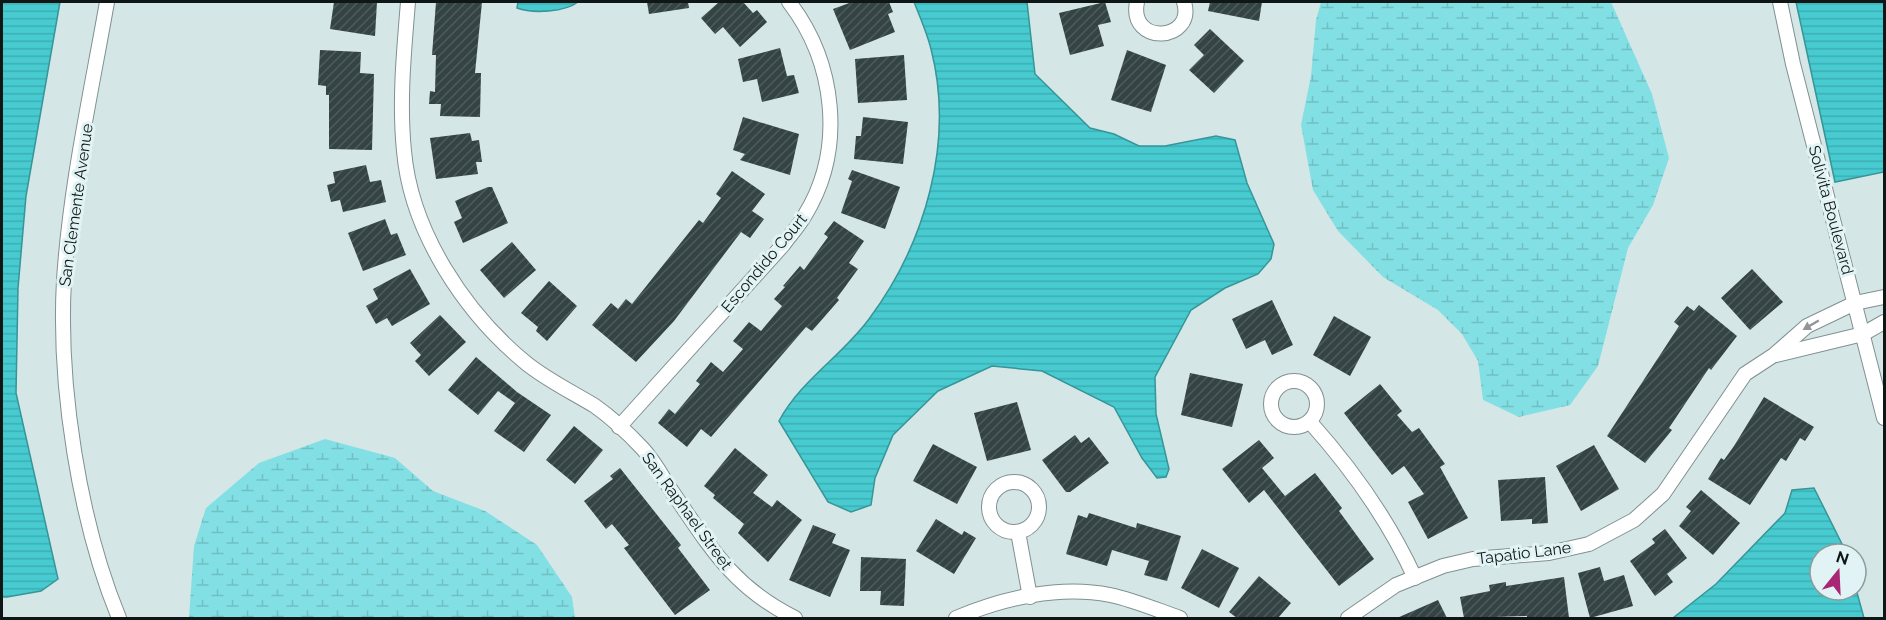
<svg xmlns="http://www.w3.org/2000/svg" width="1886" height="620" viewBox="0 0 1886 620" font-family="Raleway,sans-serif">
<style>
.wetland{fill:url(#wetland-marsh)}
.water{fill:url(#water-rules);stroke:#369598;stroke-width:1.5}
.building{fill:url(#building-hatch)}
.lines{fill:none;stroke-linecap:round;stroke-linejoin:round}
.minor-casing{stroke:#809091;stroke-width:16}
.minor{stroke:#fff;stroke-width:14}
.oneway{fill:#939696}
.labels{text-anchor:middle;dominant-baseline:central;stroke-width:6;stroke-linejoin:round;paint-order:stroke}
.street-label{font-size:16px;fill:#0f1616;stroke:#e1f3f4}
</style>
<defs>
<pattern id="wetland-marsh" width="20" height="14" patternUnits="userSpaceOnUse" patternTransform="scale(1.5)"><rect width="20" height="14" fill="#82e0e4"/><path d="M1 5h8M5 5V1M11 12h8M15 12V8" fill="none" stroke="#6fbfc3"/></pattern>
<pattern id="water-rules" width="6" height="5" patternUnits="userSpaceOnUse" patternTransform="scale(1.5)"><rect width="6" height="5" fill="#47cbd0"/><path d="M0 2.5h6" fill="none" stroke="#3daeb2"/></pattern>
<pattern id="building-hatch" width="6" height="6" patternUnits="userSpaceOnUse" patternTransform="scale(1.5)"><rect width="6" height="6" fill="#344343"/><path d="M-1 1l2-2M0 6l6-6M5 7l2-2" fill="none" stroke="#4e5b5b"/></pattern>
</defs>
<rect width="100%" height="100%" fill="#d4e6e6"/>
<g class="wetland">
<path d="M1321,2H1611L1652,94L1669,158L1653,205L1628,248L1598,366L1570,405L1519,417L1483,400L1478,361L1462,334L1438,310L1383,277L1338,231L1313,190L1301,125L1311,76L1316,20Z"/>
<path d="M325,439L395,458L433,491L485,511L537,545L572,597L575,618H189L194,546L206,508L259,463Z"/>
</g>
<g class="water">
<path d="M2,2H60L26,196L18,288L16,393L58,579L41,591L7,597H2Z"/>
<path d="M518,2H578C565,12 533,14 517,8Z"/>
<path d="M914,2H1027L1035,74L1090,128L1114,134L1139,146H1165L1216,136L1235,140L1247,183L1274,244L1271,259L1258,274L1225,288L1191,310L1155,377L1156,414L1169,469L1166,477L1157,478L1142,458L1114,407L1042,371L992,366L938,391L893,435L875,478L871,505L851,512L828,502L779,421C801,380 842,356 869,319C925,244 955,142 931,49C927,33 920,17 914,2Z"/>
<path d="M1796,2H1884V172L1835,182Z"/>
<path d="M1814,488L1847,554H1820V590L1856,589L1864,618H1673L1716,584L1785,513L1792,490Z"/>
</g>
<g class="building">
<path d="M334,2H377L375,36L330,29Z"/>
<path d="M436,2H482L475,73H481L480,117L440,116L441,104H429L430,91L435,92L436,55H432Z"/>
<path d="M647,2H688L689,8L649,14Z"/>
<path d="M719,2H743L753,13L757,10L767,22L740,47L723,27L715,34L701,18Z"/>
<path d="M852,2H889L893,12L888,14L895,32L850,50L833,9Z"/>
<path d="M1105,2L1111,22L1098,25L1104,46L1070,55L1059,13Z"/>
<path d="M1210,2H1262L1259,21L1208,11Z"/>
<path d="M1210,29L1244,61L1214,93L1189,70L1204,55L1194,45Z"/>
<path d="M780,48L787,76L794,75L799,93L762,102L757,79L743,82L738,59Z"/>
<path d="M320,50L361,52L360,73L374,74L372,150L329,149V95H326V86L318,85Z"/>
<path d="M1127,50L1166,65L1151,112L1111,100Z"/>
<path d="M904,55L907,100L858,103L855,59Z"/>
<path d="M743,117L799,134L790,175L740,160L745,154L733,150Z"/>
<path d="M863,117L908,122L903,164L854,159L856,136H861Z"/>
<path d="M470,133L472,141L479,140L482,162H476L478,174L436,179L430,138Z"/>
<path d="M366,165L370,182L381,180L386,202L343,212L340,200L331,202L327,185L335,183L333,172Z"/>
<path d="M852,170L900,187L885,229L841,213L852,181L848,179Z"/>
<path d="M732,171L765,194L752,211L764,219L750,238L741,232L674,321L636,362L592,325L611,303L618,309L626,299L632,304L699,220L703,223L721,198L716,194Z"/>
<path d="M488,187H492L508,223L463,243L454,222L462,218L455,201Z"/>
<path d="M385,219L391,235L397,233L406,255L363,271L348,233Z"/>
<path d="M834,221L864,241L849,263L858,269L837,298L839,300L812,331L806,327L711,437L701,429L687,447L658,423L669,409L675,414L700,384L696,381L711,362L723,372L743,349L733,341L749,322L761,331L782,306L774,299L785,287L783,286L800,266L804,270L828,237L824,234Z"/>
<path d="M512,242L536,270L504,298L480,270Z"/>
<path d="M410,269L430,304L392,326L387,318L376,324L366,306L378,299L373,289Z"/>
<path d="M1752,269L1783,302L1750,330L1721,298Z"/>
<path d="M549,281L577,306L547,341L536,331L538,327L521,313Z"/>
<path d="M1272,300L1293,345L1272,355L1265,340L1246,349L1232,319Z"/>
<path d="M1699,305L1737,336L1711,370L1709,368L1669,428L1672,430L1645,463L1607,436L1679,326L1674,322L1687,306L1694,311Z"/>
<path d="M440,315L466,342L429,376L415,361L421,355L410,343Z"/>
<path d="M1334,316L1371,337L1350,376L1313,355Z"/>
<path d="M476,357L517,392L551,415L524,452L494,431L515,403L498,391L478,415L448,390Z"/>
<path d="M1190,373L1243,384L1232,427L1181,415Z"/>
<path d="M1380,384L1402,411L1397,415L1412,432L1419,428L1445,464L1440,467L1468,518L1428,539L1408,502L1424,494L1404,466L1392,475L1344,413Z"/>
<path d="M1764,397L1814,427L1805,441L1800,438L1786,461L1781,458L1750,505L1708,479L1721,458L1724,460L1734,446Z"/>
<path d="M1017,402L1031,450L987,461L974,413Z"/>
<path d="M574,426L603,450L575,484L546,460Z"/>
<path d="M1075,435L1081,443L1089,437L1109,463L1070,492H1066L1042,460Z"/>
<path d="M1259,440L1274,458L1262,468L1285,496L1315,473L1342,508L1339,511L1374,559L1339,586L1264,490L1249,503L1222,469Z"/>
<path d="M933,444L977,467L957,504L913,481Z"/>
<path d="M1594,445L1619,489L1581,511L1556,466Z"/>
<path d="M735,448L768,475L753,493L772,507L777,500L802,520L768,562L738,533L744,524L713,498L715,495L704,486Z"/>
<path d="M620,468L681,545L678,548L710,590L675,615L624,548L629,545L612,524L606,529L584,501L613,479L610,476Z"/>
<path d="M1545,477L1548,523L1532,524V519L1501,521L1498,480Z"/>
<path d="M1701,490L1740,523L1713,555L1679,526L1691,511L1686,507Z"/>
<path d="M1089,513L1136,528L1137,523L1181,536L1167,581L1144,575L1149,561L1112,550L1107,566L1066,554L1078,515L1087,518Z"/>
<path d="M936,519L962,535L964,531L976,538L954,574L916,551Z"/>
<path d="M813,525L836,534L832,543L850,550L830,597L789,580Z"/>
<path d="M1665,529L1687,558L1667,574L1673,582L1655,596L1630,561L1655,543L1652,539Z"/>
<path d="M1202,549L1239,568L1219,608L1181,588Z"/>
<path d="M861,557L906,559L904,606L880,605L881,591H860Z"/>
<path d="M1600,567L1604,581L1624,575L1633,606L1590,618L1578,573Z"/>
<path d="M1259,576L1291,603L1278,618H1237L1229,612Z"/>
<path d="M1564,577L1569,618H1527V616L1464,618L1460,597L1490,591L1489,585L1506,582V586Z"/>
<path d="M1438,600L1447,618H1397Z"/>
</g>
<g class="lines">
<g class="minor-casing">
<g id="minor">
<path d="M107,2C91,93 70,187 64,280C58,385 79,521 119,618"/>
<path d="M408,2C404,51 399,101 404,151C411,232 465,313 526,363C547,380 572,392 595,406C612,418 629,434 643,449C654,461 662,476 671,490C709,545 732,587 795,618"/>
<path d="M1137,2C1128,46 1196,42 1184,2"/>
<path d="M1780,2L1793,64L1884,418"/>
<path d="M1776,355L1863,334L1884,322"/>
<circle cx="1294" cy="404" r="23"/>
<path d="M1310,422C1353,470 1388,519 1415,578"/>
<path d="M619,427L783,245C790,235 799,226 805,215C846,148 835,62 789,2"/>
<circle cx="1014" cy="507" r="25"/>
<path d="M1018,532L1030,597"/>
<path d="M956,618C1003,598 1059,585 1110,595C1134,600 1157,610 1180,618"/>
<path d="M1348,618L1396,585L1443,566L1473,559L1549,553L1589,544L1634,520L1663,494L1745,374L1774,355L1807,326L1855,303L1884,297"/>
</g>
</g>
<use href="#minor" class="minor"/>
</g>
<defs><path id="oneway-solid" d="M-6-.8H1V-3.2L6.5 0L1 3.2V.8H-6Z" transform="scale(1.5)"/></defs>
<use class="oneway" href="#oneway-solid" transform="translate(1811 325) rotate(150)"/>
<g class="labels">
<g class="street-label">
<text transform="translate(76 205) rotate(-82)">San Clemente Avenue</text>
<text transform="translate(1831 210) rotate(75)">Solivita Boulevard</text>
<text transform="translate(764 263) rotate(-50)">Escondido Court</text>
<text transform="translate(687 511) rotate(54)">San Raphael Street</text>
<text transform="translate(1524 553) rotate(-7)">Tapatio Lane</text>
</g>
</g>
<rect width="1886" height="620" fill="none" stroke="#0f1616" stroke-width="6"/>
<g transform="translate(1838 572) rotate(18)"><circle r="28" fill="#e1f3f4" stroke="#8d9b9b" stroke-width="1.5"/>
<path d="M0-4.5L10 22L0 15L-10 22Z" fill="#a82674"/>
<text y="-9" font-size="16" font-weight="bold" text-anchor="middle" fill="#0f1616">N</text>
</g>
</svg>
